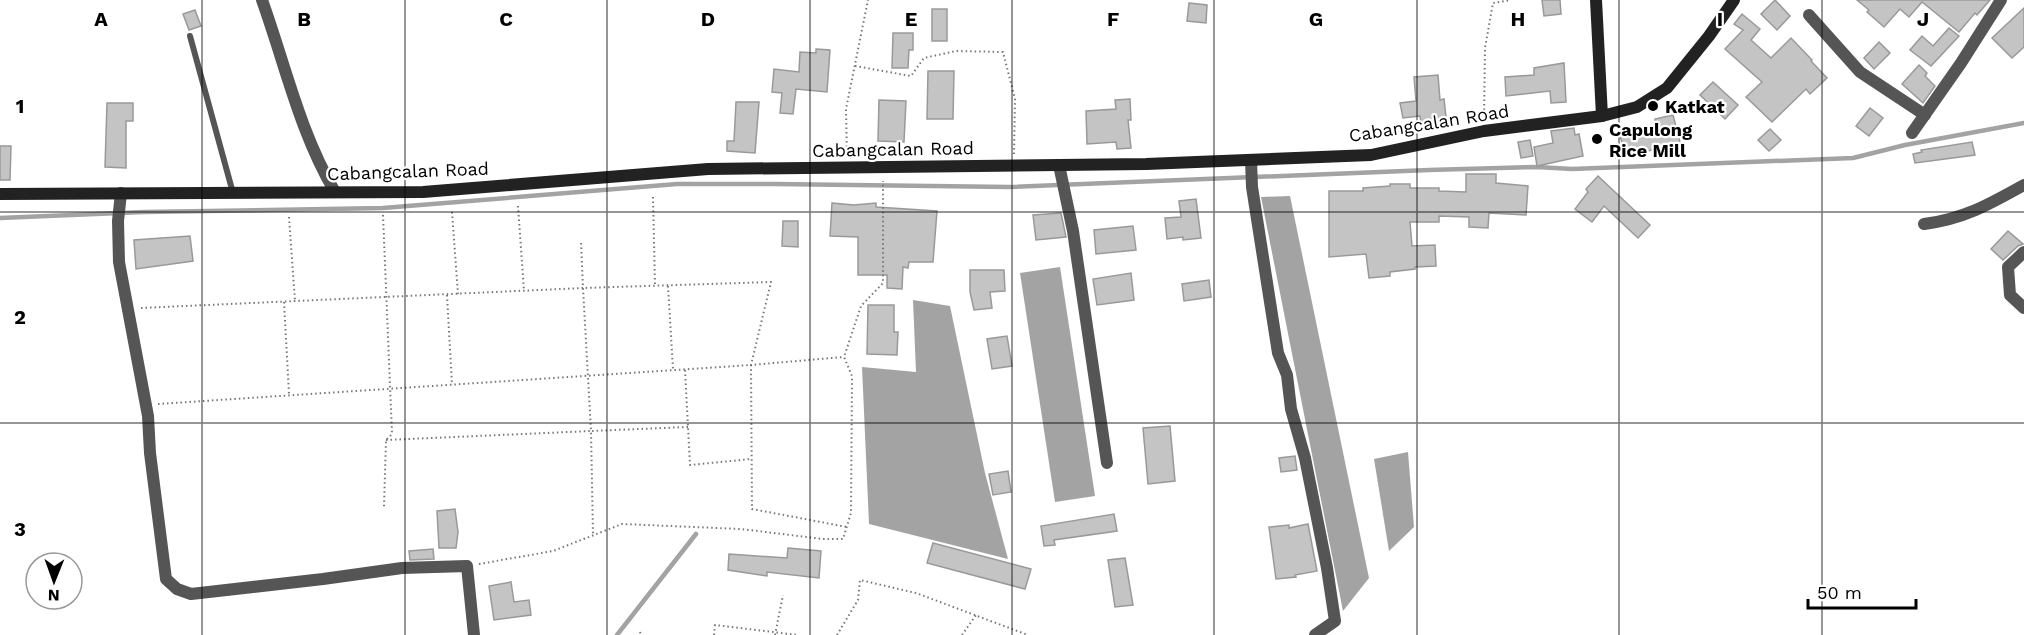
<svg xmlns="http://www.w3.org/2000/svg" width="2024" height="635" viewBox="0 0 2024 635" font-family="'Work Sans',sans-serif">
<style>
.water{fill:#a3a3a3}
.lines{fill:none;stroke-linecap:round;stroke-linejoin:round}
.stream{stroke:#a3a3a3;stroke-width:4.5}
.building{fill:#c4c4c4;stroke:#999;stroke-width:1.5}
.path{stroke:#777;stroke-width:2;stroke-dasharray:1.5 3;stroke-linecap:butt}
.lane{stroke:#555;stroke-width:6}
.street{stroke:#555;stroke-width:12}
.secondary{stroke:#222;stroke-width:12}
.grid{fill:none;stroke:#000;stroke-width:1.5;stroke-opacity:0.55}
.poi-dot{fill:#000;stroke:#fff;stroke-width:2}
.labels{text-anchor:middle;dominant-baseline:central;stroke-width:4.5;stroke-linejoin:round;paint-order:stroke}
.poi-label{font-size:18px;font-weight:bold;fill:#000;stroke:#fff;text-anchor:start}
.street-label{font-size:18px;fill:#000;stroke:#fff}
.grid-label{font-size:20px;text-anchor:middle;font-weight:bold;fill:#000;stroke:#fff;stroke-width:4.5;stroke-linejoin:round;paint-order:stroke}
</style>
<rect width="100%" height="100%" fill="#fff"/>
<g class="water">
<path d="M1290,196L1369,578L1343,611L1261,197Z"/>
<path d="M1060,267L1095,496L1055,502L1020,273Z"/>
<path d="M913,300L950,306L985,473L1008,559L869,524L862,367L916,372Z"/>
<path d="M1408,452L1414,527L1389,551L1374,459Z"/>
</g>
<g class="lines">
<g class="stream">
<path d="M0,218L144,212L383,208L677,184H775L1009,187L1429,170L1537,167L1572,169L1853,158L1905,145L2024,123"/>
<path d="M617,635L696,534"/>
</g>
</g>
<g class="building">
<path d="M1542,0H1560L1561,14L1544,16Z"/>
<path d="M1775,0L1790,16L1777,30L1761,14Z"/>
<path d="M1857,0H1990L1977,15L1975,13L1959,32L1922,2L1909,17L1900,9L1884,27L1867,12L1869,10Z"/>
<path d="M1189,3L1207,5L1206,23L1187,21Z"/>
<path d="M2024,8V47L2012,58L1992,38Z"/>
<rect x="932" y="9" width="15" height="32"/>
<path d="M195,10L201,26L189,30L183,14Z"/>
<path d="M1742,14L1760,29L1751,40L1771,58L1791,38L1812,60L1811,61L1827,78L1810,94L1806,89L1772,122L1746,97L1762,82L1725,49L1743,30L1734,24Z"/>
<path d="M1949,28L1959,36L1931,66L1910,50L1922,36L1933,46Z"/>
<path d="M893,33H913V50H909L908,68H892Z"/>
<path d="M1879,42L1890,53L1874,69L1864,58Z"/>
<path d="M816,49L830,50L827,92L796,89L793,114L780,113L782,93L772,92L774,69L799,72L800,52L816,53Z"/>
<path d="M1564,63L1566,102L1551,103L1550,91L1506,96L1505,77L1534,75V68Z"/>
<path d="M1919,65L1927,73L1925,76L1935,86L1923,103L1902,84Z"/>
<path d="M928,71H954L953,119H927Z"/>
<path d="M1438,75L1440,100L1444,99L1447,126L1422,129L1420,116L1403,118L1400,103L1416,101L1414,77Z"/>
<path d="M1713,82L1738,105L1725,119L1700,95Z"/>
<path d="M1130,99L1131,120H1128L1131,148L1117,149L1116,142L1087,144L1086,111L1116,109L1115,100Z"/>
<path d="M879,100L906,101L904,142L878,141Z"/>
<path d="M736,102H759L755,153L727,151V141H734Z"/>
<path d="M107,103H133V121H126V168L105,167Z"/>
<path d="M1870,108L1883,118L1869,136L1856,126Z"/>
<path d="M1673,115L1682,150L1663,155L1662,148L1615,158L1624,149L1619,133L1656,125L1655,119Z"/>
<path d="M1574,128L1575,135L1579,134L1583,156L1537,166L1534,147L1553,143L1551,131Z"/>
<path d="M1770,129L1781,140L1769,151L1758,140Z"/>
<path d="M1530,140L1533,156L1521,158L1518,142Z"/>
<path d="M1972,142L1975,155L1915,163L1913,154L1922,152L1921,150Z"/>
<path d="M0,146H11L10,180H0Z"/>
<path d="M1466,174H1496V183L1528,186L1526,215L1489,213L1488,228L1469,227V217L1439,216V222H1410L1412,246L1435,245L1436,266L1415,267V269L1390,272V276L1369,278L1366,254L1329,257V191H1363V188L1390,186V184H1410V188H1439V191L1466,192Z"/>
<path d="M1598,176L1650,225L1638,238L1604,206L1592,222L1575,209L1588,192L1586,189Z"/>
<path d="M1196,199L1201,238L1183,240V237L1167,239L1165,218L1181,217L1179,201Z"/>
<path d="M832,203L854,205L876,203V207L937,211L933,262H909L908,268L903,267L902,289L887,288V275H858V237L830,236Z"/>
<path d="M1061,213L1066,237L1036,240L1033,215Z"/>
<path d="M783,221H798V247L782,246Z"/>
<path d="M1133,226L1136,250L1096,254L1094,230Z"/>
<path d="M2008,231L2023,244L2018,246L2003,260L1991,249Z"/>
<path d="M190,236L193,261L136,269L134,240Z"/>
<path d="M970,270H1004L1005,291L990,292L992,308L974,310L970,292Z"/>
<path d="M1131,273L1134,300L1097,305L1093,279Z"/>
<path d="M1209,280L1211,297L1184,301L1182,284Z"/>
<path d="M868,305H894V332H898L897,355L867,354Z"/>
<path d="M1007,336L1012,366L992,369L987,339Z"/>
<path d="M1170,426L1175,481L1148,484L1143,428Z"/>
<path d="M1295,456L1297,470L1281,472L1279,458Z"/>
<path d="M1008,471L1011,492L993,495L989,474Z"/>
<path d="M455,509L458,532L456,548H439L437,511Z"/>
<path d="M1114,514L1117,531L1054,540L1055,545L1044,546L1041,526Z"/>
<path d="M1308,524L1317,571L1295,575L1296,577L1276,579L1269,527L1289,525V528Z"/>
<path d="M933,543L1031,569L1025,589L927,563Z"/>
<path d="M788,548L821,551L819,578L767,572V576L728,570L729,554L787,558Z"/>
<path d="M433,549L434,559L410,560L409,551Z"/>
<path d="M1125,558L1133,605L1115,607L1108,560Z"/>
<path d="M511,582L514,602L529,600L531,615L494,620L489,586Z"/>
</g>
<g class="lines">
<g class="path">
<path d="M855,66L911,76L924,58L956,51L1003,52L1015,99L1014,154"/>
<path d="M1484,119L1485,48L1493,3L1511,0"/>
<path d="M847,156L846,109L868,0"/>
<path d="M653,197L655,286"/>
<path d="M518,206L524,291"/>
<path d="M452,212L458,294"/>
<path d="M383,215L392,434L386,440L384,507"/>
<path d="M289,217L295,301"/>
<path d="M668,286L673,369"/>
<path d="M447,295L452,385"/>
<path d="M284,302L289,394"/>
<path d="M141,308L583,288L581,241"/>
<path d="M685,370L690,465L751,459"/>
<path d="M158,404L751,365L752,509L847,527"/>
<path d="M688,427L591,431L583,288L771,282L751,365L843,357"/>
<path d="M386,440L591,431L593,535"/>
<path d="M479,564L553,551L622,524L741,529L823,539H843L851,513L852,376L844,357L861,306L883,283V181"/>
<path d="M640,632L641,635"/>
<path d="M714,635L715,625L798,635"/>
<path d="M775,635L783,595"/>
<path d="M837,635L858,600L860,580L916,593L1028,635"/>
<path d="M962,635L976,615"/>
</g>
<path class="lane" d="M190,36L233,193"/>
<g class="street">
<path d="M262,0C285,64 300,133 335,192"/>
<path d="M1809,15L1860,72L1925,115"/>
<path d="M1912,133L1961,63L2001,0"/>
<path d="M1251,160L1252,187L1278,353L1287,375L1291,409L1305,458L1327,568L1335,621L1315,635"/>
<path d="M1059,165L1073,231L1107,463"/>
<path d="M121,193L118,221L119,262L148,416L150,453L166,579L177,589L191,594L323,579L402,568L467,566L474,635"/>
<path d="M1924,224C1964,219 1990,204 2024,185"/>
<path d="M2024,252L2008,267L2010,295L2024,308"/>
</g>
<g class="secondary">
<path d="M1596,0L1602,116"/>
<path d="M0,194L423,192L708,169L1146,164L1371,155L1484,131L1602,116L1637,107L1667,88L1709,36L1734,0"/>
</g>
</g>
<path class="grid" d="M202,0V635M405,0V635M607,0V635M810,0V635M1012,0V635M1214,0V635M1417,0V635M1619,0V635M1822,0V635M0,212H2024M0,423H2024"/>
<g class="poi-dot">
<circle cx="1653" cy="106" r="6"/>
<circle cx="1597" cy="139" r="6"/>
</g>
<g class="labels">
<g class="poi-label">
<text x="1665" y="106">Katkat</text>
<text x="1609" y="129">Capulong<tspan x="1609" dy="21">Rice Mill</tspan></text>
</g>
<g class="street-label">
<text transform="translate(1429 123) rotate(-9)">Cabangcalan Road</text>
<text transform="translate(893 149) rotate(-1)">Cabangcalan Road</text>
<text transform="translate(408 171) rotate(-2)">Cabangcalan Road</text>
</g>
</g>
<g class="grid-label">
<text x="101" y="26">A</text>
<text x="304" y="26">B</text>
<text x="506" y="26">C</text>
<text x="708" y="26">D</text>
<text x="911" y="26">E</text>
<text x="1113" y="26">F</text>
<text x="1316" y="26">G</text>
<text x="1518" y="26">H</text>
<text x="1720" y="26">I</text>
<text x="1923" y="26">J</text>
<text x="20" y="113">1</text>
<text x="20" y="324">2</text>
<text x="20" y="536">3</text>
</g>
<g transform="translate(54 581) rotate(181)"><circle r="28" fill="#ffffff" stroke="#999999" stroke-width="1.5"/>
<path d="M0-4.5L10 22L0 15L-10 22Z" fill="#000000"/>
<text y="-9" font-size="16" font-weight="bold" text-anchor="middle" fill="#000000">N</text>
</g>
<path d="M1808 599v9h108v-9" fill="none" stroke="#000000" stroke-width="3"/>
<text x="1817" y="599" font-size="18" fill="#000000" stroke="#ffffff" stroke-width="4.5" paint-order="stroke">50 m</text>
</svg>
